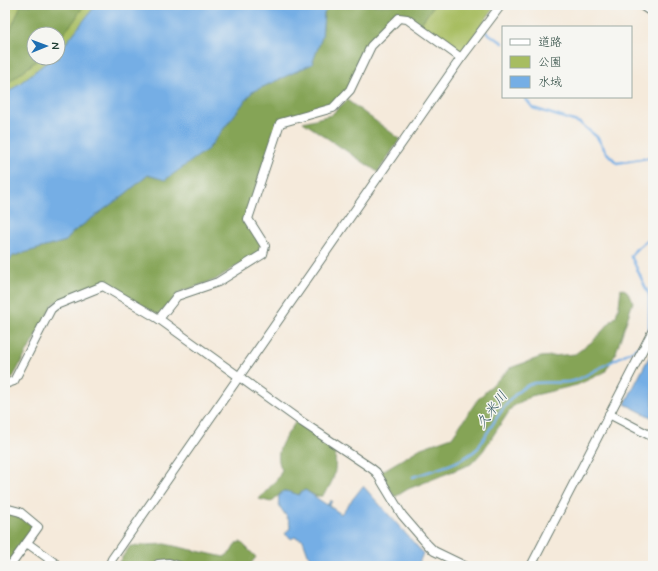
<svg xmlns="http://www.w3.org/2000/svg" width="658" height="571" viewBox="0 0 658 571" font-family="Mynerve,'Klee One',sans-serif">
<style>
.green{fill:#a7bd61;stroke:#637d4a}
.forest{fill:#85a457;stroke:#527046}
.water{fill:#75aee5;stroke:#4a768c}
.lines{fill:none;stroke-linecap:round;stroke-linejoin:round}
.stream{stroke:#75aee5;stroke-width:2.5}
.minor-casing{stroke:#6a7a6e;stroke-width:10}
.minor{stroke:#fff;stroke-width:8}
.labels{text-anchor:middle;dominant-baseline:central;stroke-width:3;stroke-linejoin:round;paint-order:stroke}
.water-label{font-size:14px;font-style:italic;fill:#345960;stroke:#f6f6f2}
</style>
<rect width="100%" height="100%" fill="#f6f6f2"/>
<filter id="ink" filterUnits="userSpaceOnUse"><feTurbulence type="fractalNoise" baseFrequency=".025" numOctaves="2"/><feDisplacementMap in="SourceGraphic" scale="8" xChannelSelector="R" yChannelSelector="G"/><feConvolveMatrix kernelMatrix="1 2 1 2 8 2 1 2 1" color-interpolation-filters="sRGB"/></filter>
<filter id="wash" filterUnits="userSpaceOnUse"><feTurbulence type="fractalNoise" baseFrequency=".012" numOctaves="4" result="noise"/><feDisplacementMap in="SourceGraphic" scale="16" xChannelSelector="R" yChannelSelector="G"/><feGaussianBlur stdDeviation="0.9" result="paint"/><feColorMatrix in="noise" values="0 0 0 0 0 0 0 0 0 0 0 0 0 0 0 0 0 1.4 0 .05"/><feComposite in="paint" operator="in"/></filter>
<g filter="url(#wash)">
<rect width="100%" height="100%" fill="#f5eadb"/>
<g class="green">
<path d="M5,5H96L58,53V34H34V58H52L5,95Z"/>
<path d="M403,5H496L462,52H459L401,11Z"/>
</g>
<g class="forest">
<path d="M21,5H84L74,21L58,40V34H34V58H40L5,85V43Z"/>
<path d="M332,5H434L420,25L404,14L401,15L370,44L348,89L331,106L278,121L247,216L263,250L215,280L180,292L160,314H156L105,282L54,303L12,379L5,381V266L13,256L66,241L73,232L125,194L148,175L208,149L252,92L312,64L322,37L324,13Z"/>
<path d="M347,100L400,139L378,172L303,122L331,115Z"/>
<path d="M621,288L627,291L633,302L615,355L605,372L577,385L531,396L512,407L483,451L471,464L408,489L395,497L379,473L421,448L452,437L478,399L510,368L541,357L575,354L593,341L616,316L619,306Z"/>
<path d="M296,421L335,450C336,471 336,480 322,496H316L305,490L298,495L290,492L283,491L271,502L259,499L278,478L282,470C272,450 286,438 296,421Z"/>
<path d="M5,511L18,514L34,527L8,564L5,563Z"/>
<path d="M241,542L256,557L249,566H188L168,561L157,566H116L130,546L165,544L224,557L231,552L236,543Z"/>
</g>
<g class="water">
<path d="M96,5H332L324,13L322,37L312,64L252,92L208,149L165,180L148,175L125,194L73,232L66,241L13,256L5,266V95L52,58H58V53Z"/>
<path d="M653,349V418L625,404Z"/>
<path d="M363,486L423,553L418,566H319L308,554L303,540L294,537L292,539L285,534L290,528C291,515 275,509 279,496L283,491L290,492L298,495L305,490L327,505L331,500L332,501L329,506L341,514Z"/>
</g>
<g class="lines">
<g class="stream">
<path d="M486,32L503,43"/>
<path d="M524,97L533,108L580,123L597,137L606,152L617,163L653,157"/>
<path d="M649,331V295L631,256L636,249L653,236"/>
<path d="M413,477C435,469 461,464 478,448C490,429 511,388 534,383C548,381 563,385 577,380L641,346"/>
</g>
</g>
</g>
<g filter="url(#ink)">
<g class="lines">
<g class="minor-casing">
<g id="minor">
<path d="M641,5L653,13"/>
<path d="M159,319L302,422L371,468L376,472L402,515L427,544L434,551L465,566"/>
<path d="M5,384L14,381L51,309L56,305L103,286L159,319L177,296L218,282L263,254L265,246L248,219L280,123L333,108L350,90L371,46L399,18L407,19L461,58"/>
<path d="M609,414L653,437"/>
<path d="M5,508L20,512L38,527L10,566"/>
<path d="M27,543L59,566"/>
<path d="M158,564L169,563L180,566"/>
<path d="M109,566L112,559L461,58L501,5"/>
<path d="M531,566L653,330"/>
</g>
</g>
<use href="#minor" class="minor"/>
</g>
</g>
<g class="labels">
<g class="water-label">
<text transform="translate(492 410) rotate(-53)">久米川</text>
</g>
</g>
<rect width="658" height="571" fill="none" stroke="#f6f6f2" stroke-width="20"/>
<rect x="502" y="26" width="130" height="72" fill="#f6f6f2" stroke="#a0aca6"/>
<rect x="510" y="39" width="20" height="6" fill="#ffffff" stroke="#a0aca6"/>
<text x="538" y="46" font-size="12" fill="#1f3d34">道路</text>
<rect x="510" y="56" width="20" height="12" fill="#a7bd61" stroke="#a0aca6"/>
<text x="538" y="66" font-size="12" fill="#1f3d34">公園</text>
<rect x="510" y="76" width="20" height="12" fill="#75aee5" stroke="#a0aca6"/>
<text x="538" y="86" font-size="12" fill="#1f3d34">水域</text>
<g transform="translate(46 46) rotate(89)"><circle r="19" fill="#f6f6f2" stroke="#a0aca6"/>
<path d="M0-3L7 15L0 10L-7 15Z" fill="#1f6fb2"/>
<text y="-6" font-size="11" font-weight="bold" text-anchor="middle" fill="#1f3d34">N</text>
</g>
</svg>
